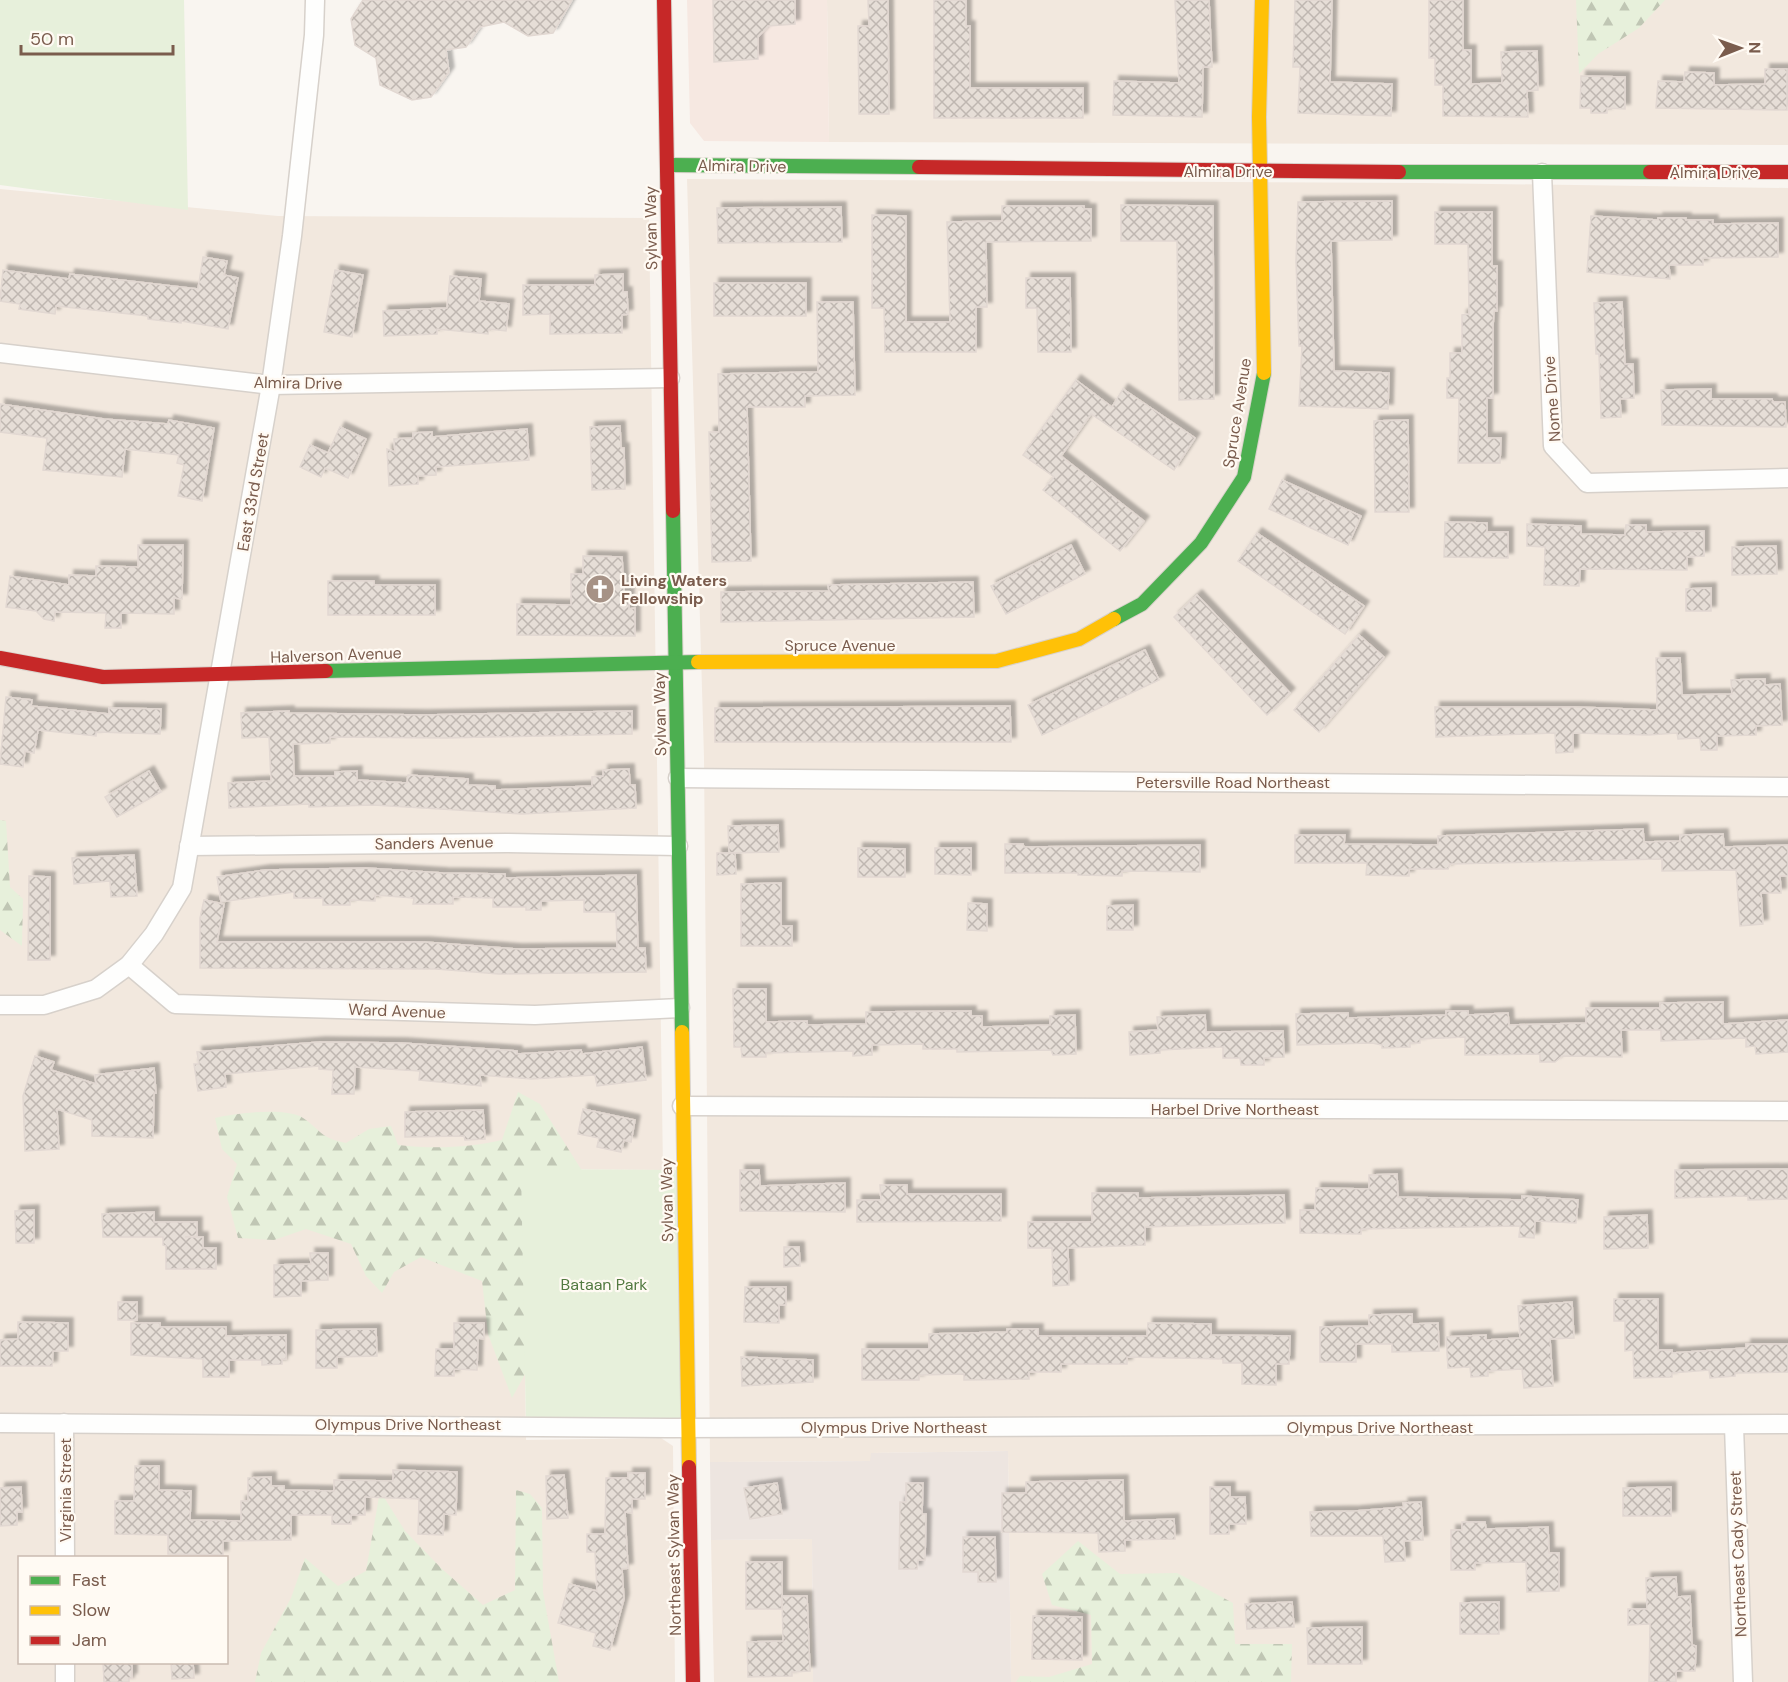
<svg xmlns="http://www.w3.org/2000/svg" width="1788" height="1682" viewBox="0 0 1788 1682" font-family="'DM Sans',sans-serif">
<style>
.residential{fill:#f2e8de;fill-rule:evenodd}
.commercial{fill:#f6e8e1}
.industrial{fill:#ede5e0}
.forest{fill:url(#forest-firs)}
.park{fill:#e7f0db}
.building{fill:url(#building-cross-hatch);stroke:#e2d8d2;stroke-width:1.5;filter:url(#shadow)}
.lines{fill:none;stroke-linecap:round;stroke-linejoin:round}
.street-casing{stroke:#d7d1cb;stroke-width:21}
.fast-casing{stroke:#d9d2cb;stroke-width:16}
.slow-casing{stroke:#d9d2cb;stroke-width:16}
.jam-casing{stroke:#d9d2cb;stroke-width:16}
.street{stroke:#fefefd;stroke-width:18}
.fast{stroke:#4caf50;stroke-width:14}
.slow{stroke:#ffc107;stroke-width:14}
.jam{stroke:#c62828;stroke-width:14}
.labels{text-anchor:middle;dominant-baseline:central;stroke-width:4.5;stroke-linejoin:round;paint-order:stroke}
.street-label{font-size:16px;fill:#7a5c4d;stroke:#fffaf3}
.poi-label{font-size:16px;font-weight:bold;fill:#7a5c4d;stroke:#fffaf3;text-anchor:start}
.park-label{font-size:16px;fill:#537a41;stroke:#fffaf3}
</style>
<defs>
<pattern id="forest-firs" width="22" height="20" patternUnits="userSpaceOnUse" patternTransform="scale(1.5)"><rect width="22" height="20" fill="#e7f0db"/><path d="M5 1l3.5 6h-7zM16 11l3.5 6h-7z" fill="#c0c6b4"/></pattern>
<pattern id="building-cross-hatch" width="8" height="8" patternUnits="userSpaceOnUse" patternTransform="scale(1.5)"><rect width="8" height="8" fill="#e6ded7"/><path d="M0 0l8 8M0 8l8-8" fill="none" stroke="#bfb7b1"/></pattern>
<filter id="shadow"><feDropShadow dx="5" dy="-5" stdDeviation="1.5" flood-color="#0004"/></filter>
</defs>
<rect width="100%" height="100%" fill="#f9f5f0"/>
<g class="residential">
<path d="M827,0H1788V145L829,142Z"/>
<path d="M687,179L1424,183L1788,188V1682H1011L1008,1451L871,1453V1461L710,1462L704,757Z"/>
<path d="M0,189L278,216L649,218L663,1170L522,1169L526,1440L661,1438L673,1446L675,1682H0ZM20,1558H226V1662H20Z"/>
<path d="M812,1539L813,1682H714L711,1540Z"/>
</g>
<path class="commercial" d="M687,0H827L829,142L704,141L690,123Z"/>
<path class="industrial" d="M1008,1451L1011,1682H813L812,1539L711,1540L710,1462L870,1461L871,1453Z"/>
<g class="forest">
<path d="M1576,0H1665L1639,28L1598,54L1579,74Z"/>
<path d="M0,820L6,821L10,887L23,899L22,946L0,930Z"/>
<path d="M518,1092L540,1104L591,1185L547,1334L512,1398L488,1334L482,1281L421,1257L394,1272L382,1293L366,1276L351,1244L306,1229L274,1240L238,1238L227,1197L237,1164L222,1149L215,1118C234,1113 287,1107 303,1118C322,1131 320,1138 346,1143L369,1129L391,1126L398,1145C433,1149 468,1148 502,1140Z"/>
<path d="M516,1490L530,1494L542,1508L543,1592L559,1682H255L261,1653L291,1598L305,1558L338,1586L366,1571L380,1491L405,1531L442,1569L483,1605L515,1590Z"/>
<path d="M1078,1541L1120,1574L1177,1573L1233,1603L1235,1644H1292L1291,1682H1016L1020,1676L1049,1677L1092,1664L1091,1615L1052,1605L1042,1574Z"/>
</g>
<g class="park">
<path d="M0,0H184L188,210L0,185Z"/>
<path d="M521,1169L682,1170L688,1427L526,1425Z"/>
</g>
<g class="building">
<path d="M363,0H572L553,33L528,36L504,22L480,27L466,47L446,50L449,72L431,97L412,100L380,85L376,58L355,45L351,19Z"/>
<path d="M713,0H795V24L768,26L758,37V59L714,62Z"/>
<path d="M868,0H888L889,114H859L858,26H869Z"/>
<path d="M934,0H966V26H970V88H1083V118H934Z"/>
<path d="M1175,0H1209L1212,67H1203L1202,117L1113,115L1114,81L1179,83Z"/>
<path d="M1295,0H1332L1330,82L1392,84L1391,116L1298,113L1300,67H1293Z"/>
<path d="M1429,0H1463V50H1471V84L1502,83L1501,52L1537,51L1538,90L1527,91L1528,117L1443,116V85H1435V58H1429Z"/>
<path d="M1765,69H1787V110L1656,108L1658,81L1684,82L1685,72L1714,73V85L1765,84Z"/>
<path d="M1581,76L1625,77V109L1607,108V113H1591V108H1580Z"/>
<path d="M1392,201V240L1331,241L1334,371L1389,373L1388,409L1299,406L1302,346H1299L1296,261L1298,202Z"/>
<path d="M1121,205L1213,206L1214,399L1179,400L1177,241H1121Z"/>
<path d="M1002,206H1084V209H1091V241L986,242L987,307H976V352H885L884,308H872V215L906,216V322H950L947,222L1002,221Z"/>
<path d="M841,207L842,242L718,243L717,208Z"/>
<path d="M1435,212H1492V266H1497V311H1494L1493,327V398H1487V438H1501L1500,463H1458L1459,398H1447V378H1450V353H1462V315L1469,314L1468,244H1435Z"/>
<path d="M1591,216L1658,220V218H1686V220H1713V224L1778,223V257L1703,258V265H1669L1670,279L1587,272Z"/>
<path d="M203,257L227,261L224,275L238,278L228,329L181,321V323L148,319V316L56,306L55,314L19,309L20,304L0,301L3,270L69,279L70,274L198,289Z"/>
<path d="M335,270L363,275L352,337L324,332Z"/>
<path d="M623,274V292H627L628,314L622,315V333L550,334V314L523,315V285H595V275Z"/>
<path d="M450,276L481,279L479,301L509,304L506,331L489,329L488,334L437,329V334L384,336L383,311L447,308Z"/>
<path d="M1026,278H1070L1071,352H1038L1037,308H1026Z"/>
<rect x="714" y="283" width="92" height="33"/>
<path d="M817,302H853L855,395L805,396V407H747L751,561L712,562L709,432H719L718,374L818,372Z"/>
<path d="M1622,302L1625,364H1633L1634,398L1620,399L1621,417L1601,418L1599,354H1596L1594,303Z"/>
<path d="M1076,380L1112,407L1123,389L1195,438L1174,470L1091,414L1061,456L1144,521L1120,551L1043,490L1054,477L1023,455Z"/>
<path d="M1711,389V399H1772L1773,402H1785L1786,427L1662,425L1661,390Z"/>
<path d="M0,404L104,419L168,424L169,420L214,428L202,501L178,496L184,465L177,463L179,455L125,449L122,477L43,470L47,438L0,432Z"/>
<path d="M1408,420L1409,512H1375L1374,421Z"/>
<path d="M620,426L621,448H624L625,489L592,490L590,427Z"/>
<path d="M340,427L366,439L348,478L325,468L321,477L300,467L310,445L328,453Z"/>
<path d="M527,429L529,460L436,467V475L418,476V484L389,486L387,449L395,452L394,439L413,438V433L432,432V437Z"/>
<path d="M1282,480L1361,516L1348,545L1269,509Z"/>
<path d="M1445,522L1487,523V532H1508V558L1444,557Z"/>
<path d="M1527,524L1581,526V534L1625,535L1626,525H1646V532L1704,531V556L1687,557V570L1580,569L1579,586L1544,585L1545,547L1527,546Z"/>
<path d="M1257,533L1364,606L1345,634L1238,561Z"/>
<path d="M138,545H183L182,599L174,598V614L121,613V628H105L106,613L55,612L54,621L44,619L36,611L6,607L10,576L69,585V575L96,576V566L138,567Z"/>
<path d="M1071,545L1085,574L1006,614L991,586Z"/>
<path d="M1776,546L1777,574L1732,575V547Z"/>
<path d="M583,556L622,557L624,592H629V609L635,608V636L517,635V604L571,605V574H583Z"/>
<path d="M328,581H374V585H435V615H328Z"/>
<path d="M973,582L974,617L721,622V592L829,591L828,585Z"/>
<path d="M1711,588V611H1686V589Z"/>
<path d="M1197,595L1290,693L1267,715L1174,617Z"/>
<path d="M1359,635L1384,657L1319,732L1294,710Z"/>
<path d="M1145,650L1159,680L1042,735L1028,705Z"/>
<path d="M1656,658H1680L1682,695L1732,694L1731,680L1765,679V685L1780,684L1782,725L1756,726V735L1717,736V750H1701L1700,738L1678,739L1677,733L1648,735L1573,733V752L1556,753L1555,733L1436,737L1435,707H1576L1657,710Z"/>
<path d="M6,697L32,700L31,706L109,714V708L161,709L160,734L96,732V736L38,730L34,753L25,751L23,767L0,764Z"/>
<path d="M1010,706L1011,742H715V708Z"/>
<path d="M289,711V713L423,715L632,711V734L446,738L330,737V743L293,744L294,776H335V772L357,771V780L407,783L408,775L468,779V785L495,786V790L592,786V777L603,776V770L629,769L630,785H635L636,808L522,814L373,805L309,807V804L229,808L228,783L271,781L269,737L242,738L241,713Z"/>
<path d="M149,771L161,792L117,817L105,797Z"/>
<path d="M778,825L779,852L729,853L728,826Z"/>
<path d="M1643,829L1644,842L1680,841V835L1723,834L1724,847L1788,845V876H1780L1781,893H1761L1763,924L1740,926L1736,870L1662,871V859L1450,864L1448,869H1409V876L1366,875L1367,863H1295V835H1345L1344,844L1438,845V836Z"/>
<path d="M1005,844H1023L1024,847L1200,845V872L1122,871V876L1078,875V873H1005Z"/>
<path d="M858,848L905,849V877H858Z"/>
<path d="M935,848H971V875L935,874Z"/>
<path d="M717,853H735L736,874L717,875Z"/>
<path d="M134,855L137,896L111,897L110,881L74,884L72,858Z"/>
<path d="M366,868L443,873L505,874V878L636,875L638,948H645L646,972L499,974L436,969L200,968V918L204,900L224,904L217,942H424L517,949L617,948L616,912H584V900L541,901V910H526V907H493V898L453,897V904H413L414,898L375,895V901L350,900V905H323V898H294V892L221,902L217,877L265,870Z"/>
<path d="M29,876L50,877V960H28Z"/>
<path d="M781,883V926H792V946H741V884Z"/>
<path d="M968,903L987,904V931L967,930Z"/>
<path d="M1133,905V930H1107V906Z"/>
<path d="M733,989H766V1022L807,1021V1025L866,1024V1012L971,1011V1016H982V1027L1050,1025V1016L1075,1015L1076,1054L1053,1055L1051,1050L957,1052V1049H923V1044L872,1045V1055L853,1056V1051L766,1053V1057H742L741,1047H734Z"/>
<path d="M1723,1002V1024L1788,1020V1052L1756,1054L1755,1046L1746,1047V1038L1661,1041V1030H1621L1622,1057L1562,1056L1555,1062H1540V1054L1465,1055V1037L1420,1039V1043H1410V1047L1382,1048V1045L1372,1043L1297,1045L1296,1014L1348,1013V1018L1446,1015V1011H1468V1015L1508,1013L1509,1025L1586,1023V1008H1660V1003Z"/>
<path d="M1205,1015L1206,1032L1283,1031L1284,1057L1264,1058V1065H1241L1240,1058H1223V1047L1160,1050V1053L1130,1055L1129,1032L1158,1030L1157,1017Z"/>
<path d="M320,1042L402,1043L517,1051V1054L581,1050L582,1054L642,1047L646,1080L597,1086L595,1075L532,1079L480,1075L481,1086L419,1080L420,1071L355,1067L354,1094H332L333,1070L319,1069V1066L225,1074L226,1087L198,1091L194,1064H199L197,1052Z"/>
<path d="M35,1056L54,1062L51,1070L96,1084L95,1075L154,1068L156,1093H154L153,1138L92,1136V1120L57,1109L59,1149L25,1151L23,1096Z"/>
<path d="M583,1109L635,1120L631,1142L624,1140L621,1152L597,1147L599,1138L578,1134Z"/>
<path d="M483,1110L485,1139L465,1140L464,1136L405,1137V1112Z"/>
<path d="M1788,1169V1199L1748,1200V1196L1675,1198V1170Z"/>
<path d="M740,1170H759L760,1186L845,1183V1212L740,1211Z"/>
<path d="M1397,1174L1398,1197L1522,1200V1196L1578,1200L1576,1223L1535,1221L1534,1238L1519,1237L1520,1226L1361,1229V1234L1300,1233V1210H1315L1316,1188L1369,1189V1175Z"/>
<path d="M880,1185H907V1194H1001V1221L857,1222V1200H881Z"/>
<path d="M1092,1193H1138V1198L1284,1195L1285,1223L1145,1227V1245L1068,1248L1069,1285L1053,1286L1052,1248H1028V1222H1092Z"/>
<path d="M34,1210V1243H16L15,1211Z"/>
<path d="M154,1212V1222H197V1236L185,1237H203V1248H216V1269H166V1246L163,1245V1237H103L102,1214Z"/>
<path d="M1647,1215L1648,1248L1604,1249V1217Z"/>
<path d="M784,1247H799L800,1266L784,1267Z"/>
<path d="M310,1253H328V1280L301,1281V1296L274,1297V1265L311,1264Z"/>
<path d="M745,1287H786V1305H779V1323L744,1322Z"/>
<path d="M1614,1299H1658V1350H1672V1353L1746,1348V1344H1788V1372L1735,1373V1376L1710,1378L1709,1370L1672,1373V1377L1634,1378L1633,1350L1625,1351V1321H1614Z"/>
<rect x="118" y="1302" width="19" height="18"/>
<path d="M1572,1302L1574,1338L1550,1339L1553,1386L1524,1388L1522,1369L1488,1371V1376L1471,1377L1470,1367L1448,1368L1446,1337L1486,1335V1340L1520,1338L1518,1306Z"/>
<path d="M1412,1314V1324L1438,1323L1439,1351L1392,1352V1344H1356V1362H1320V1327L1369,1326V1315Z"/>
<path d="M18,1322L68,1323V1351H53L52,1366H0V1340L18,1339Z"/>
<path d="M131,1323H160V1327H226V1336L286,1335V1359H282V1364L262,1365V1360H229V1377H203V1359L131,1355Z"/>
<path d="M454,1323H484V1339L478,1338L477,1370L454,1369V1376H435L436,1349H454Z"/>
<path d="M1148,1323L1211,1324V1335L1290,1336L1289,1364H1276V1385L1242,1384V1363H1223V1359L1127,1357V1364H1061V1372H1029V1379L964,1380V1374L919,1375V1380H862V1349H929V1334L1007,1332V1329H1038V1336H1147Z"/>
<path d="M376,1329L377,1356L337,1357V1368H316V1330Z"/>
<path d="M741,1357L813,1360V1382L742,1386Z"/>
<path d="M135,1466H159V1490L191,1491L190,1520L241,1521V1501H248V1478L271,1477V1486H284V1490L334,1491V1480L393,1481V1470L457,1472L456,1515L444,1514L443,1535L418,1534L419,1499L365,1497V1515H351V1524H332V1515H291V1540L223,1541V1555L168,1554V1535L115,1534V1501H134Z"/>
<path d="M628,1473H645V1499H632V1513L625,1512L628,1568L622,1569L624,1599L610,1650L593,1646L596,1633L558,1623L569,1584L597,1591L595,1552H587V1534H605L606,1478H628Z"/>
<path d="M564,1475L568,1518L547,1519L546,1476Z"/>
<path d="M1123,1480L1124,1521L1174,1519L1175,1539L1125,1540V1551L1099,1552L1098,1533L1002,1532V1493H1026V1482Z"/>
<path d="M777,1483L782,1514L750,1519L744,1488Z"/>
<path d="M906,1483H923L922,1514H926L925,1560H918L917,1569H899L900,1502H906Z"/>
<path d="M21,1487L22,1512H17V1525L0,1526V1488Z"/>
<path d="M1210,1487H1230V1497H1245L1246,1524H1229V1534H1210Z"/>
<path d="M1671,1487V1516H1623V1488Z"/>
<path d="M1421,1502L1423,1540L1404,1541L1405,1561L1385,1562L1383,1536H1311L1310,1512L1355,1511L1404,1507L1403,1503Z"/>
<path d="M1462,1522H1485L1486,1529L1548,1527L1549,1553H1559V1591L1527,1592L1526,1562L1475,1563V1570H1451V1530H1462Z"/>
<path d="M963,1537H995L996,1582H978V1572H963Z"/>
<rect x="746" y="1562" width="36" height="47"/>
<path d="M1676,1577L1677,1597L1690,1596L1692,1645L1696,1646L1695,1671H1676V1682H1649L1650,1624L1628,1625V1609H1647L1646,1578Z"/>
<path d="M782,1596H807L810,1671L792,1672V1676L748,1677L747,1642L783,1641Z"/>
<path d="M1292,1602L1294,1627L1247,1629L1245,1604Z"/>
<path d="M1499,1602V1634H1460V1603Z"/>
<path d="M1033,1616L1082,1617V1660L1032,1659Z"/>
<path d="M1362,1627V1664H1308L1307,1628Z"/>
<path d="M103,1662H132V1678H129V1682H104Z"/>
<path d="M171,1662H193L194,1678L172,1679Z"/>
</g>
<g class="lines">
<g class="street-casing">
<g id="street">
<path d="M1542,173L1553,446L1587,483L1788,478"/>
<path d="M0,353L271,385L670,378"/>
<path d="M678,778L1788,787"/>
<path d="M189,846L506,843L678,846"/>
<path d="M129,965L175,1004L535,1015L680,1008"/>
<path d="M0,1005H44L96,989L129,965L154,934L182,888L271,385L292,236L314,35L315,0"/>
<path d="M682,1106L1788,1111"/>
<path d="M0,1423L669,1428L1788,1424"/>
<path d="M64,1423L65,1558"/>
<path d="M1734,1426L1743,1682"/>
<path d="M65,1662V1682"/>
</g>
</g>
<g class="fast-casing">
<g id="fast">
<path d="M667,165L919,167"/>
<path d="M1399,172H1650"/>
<path d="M673,511L682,1032"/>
<path d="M1114,619L1142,604L1201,543L1244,477L1264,373"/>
<path d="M326,671L698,662"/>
</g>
</g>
<g class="slow-casing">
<g id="slow">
<path d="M1262,0L1259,117L1264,373"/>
<path d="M698,662L997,661L1079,639L1114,619"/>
<path d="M682,1032L689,1467"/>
</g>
</g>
<g class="jam-casing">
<g id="jam">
<path d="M664,0L673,511"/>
<path d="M919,167L1399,172"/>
<path d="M1650,172H1788"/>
<path d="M0,658L103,677L326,671"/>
<path d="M689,1467L693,1682"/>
</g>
</g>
<use href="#street" class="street"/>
<use href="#fast" class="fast"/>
<use href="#slow" class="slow"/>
<use href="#jam" class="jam"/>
</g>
<defs>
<g id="church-disc" transform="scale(1.5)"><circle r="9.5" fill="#a69286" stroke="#fffaf3"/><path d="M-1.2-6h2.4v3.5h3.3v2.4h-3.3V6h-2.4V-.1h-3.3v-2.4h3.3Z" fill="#fff"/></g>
</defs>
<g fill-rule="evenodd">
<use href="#church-disc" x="600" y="589"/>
</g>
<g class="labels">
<g class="street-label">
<text transform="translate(742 166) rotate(1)">Almira Drive</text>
<text x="1228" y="171">Almira Drive</text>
<text x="1714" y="172">Almira Drive</text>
<text transform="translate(651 228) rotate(-91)">Sylvan Way</text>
<text transform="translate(298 383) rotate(1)">Almira Drive</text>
<text transform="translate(1552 399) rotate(-94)">Nome Drive</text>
<text transform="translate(1237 413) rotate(-81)">Spruce Avenue</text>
<text transform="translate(253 492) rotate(-80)">East 33rd Street</text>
<text x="840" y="645">Spruce Avenue</text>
<text transform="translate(336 655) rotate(-2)">Halverson Avenue</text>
<text transform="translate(660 714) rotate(-91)">Sylvan Way</text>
<text x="1233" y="782">Petersville Road Northeast</text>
<text transform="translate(434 843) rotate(-1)">Sanders Avenue</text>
<text transform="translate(397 1011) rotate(2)">Ward Avenue</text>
<text x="1235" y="1109">Harbel Drive Northeast</text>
<text transform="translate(667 1200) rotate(-91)">Sylvan Way</text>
<text x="408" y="1424">Olympus Drive Northeast</text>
<text x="894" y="1427">Olympus Drive Northeast</text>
<text x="1380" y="1427">Olympus Drive Northeast</text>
<text transform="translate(65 1490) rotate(-90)">Virginia Street</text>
<text transform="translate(1738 1554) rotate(-92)">Northeast Cady Street</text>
<text transform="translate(674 1555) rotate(-91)">Northeast Sylvan Way</text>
</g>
<g class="poi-label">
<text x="621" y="580">Living Waters<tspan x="621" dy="18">Fellowship</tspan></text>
</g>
<g class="park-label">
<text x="604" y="1284">Bataan Park</text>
</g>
</g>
<rect x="18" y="1556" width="210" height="108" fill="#fffaf3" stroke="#cabbb1" stroke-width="1.5"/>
<rect x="30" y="1576" width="30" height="9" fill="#4caf50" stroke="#cabbb1" stroke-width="1.5"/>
<text x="72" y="1586" font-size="18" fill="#7a5c4d">Fast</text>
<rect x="30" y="1606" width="30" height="9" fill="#ffc107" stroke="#cabbb1" stroke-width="1.5"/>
<text x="72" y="1616" font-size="18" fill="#7a5c4d">Slow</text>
<rect x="30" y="1636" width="30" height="9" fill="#c62828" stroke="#cabbb1" stroke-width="1.5"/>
<text x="72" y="1646" font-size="18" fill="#7a5c4d">Jam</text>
<g transform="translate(1740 48) rotate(89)" stroke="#fffaf3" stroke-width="4.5" paint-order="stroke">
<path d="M0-4.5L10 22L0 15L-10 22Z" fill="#7a5c4d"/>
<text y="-9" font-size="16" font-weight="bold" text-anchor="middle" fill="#7a5c4d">N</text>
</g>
<path d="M21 45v9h152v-9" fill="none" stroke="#7a5c4d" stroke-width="3"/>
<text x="30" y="45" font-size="18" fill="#7a5c4d" stroke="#fffaf3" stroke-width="4.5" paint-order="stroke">50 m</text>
</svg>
